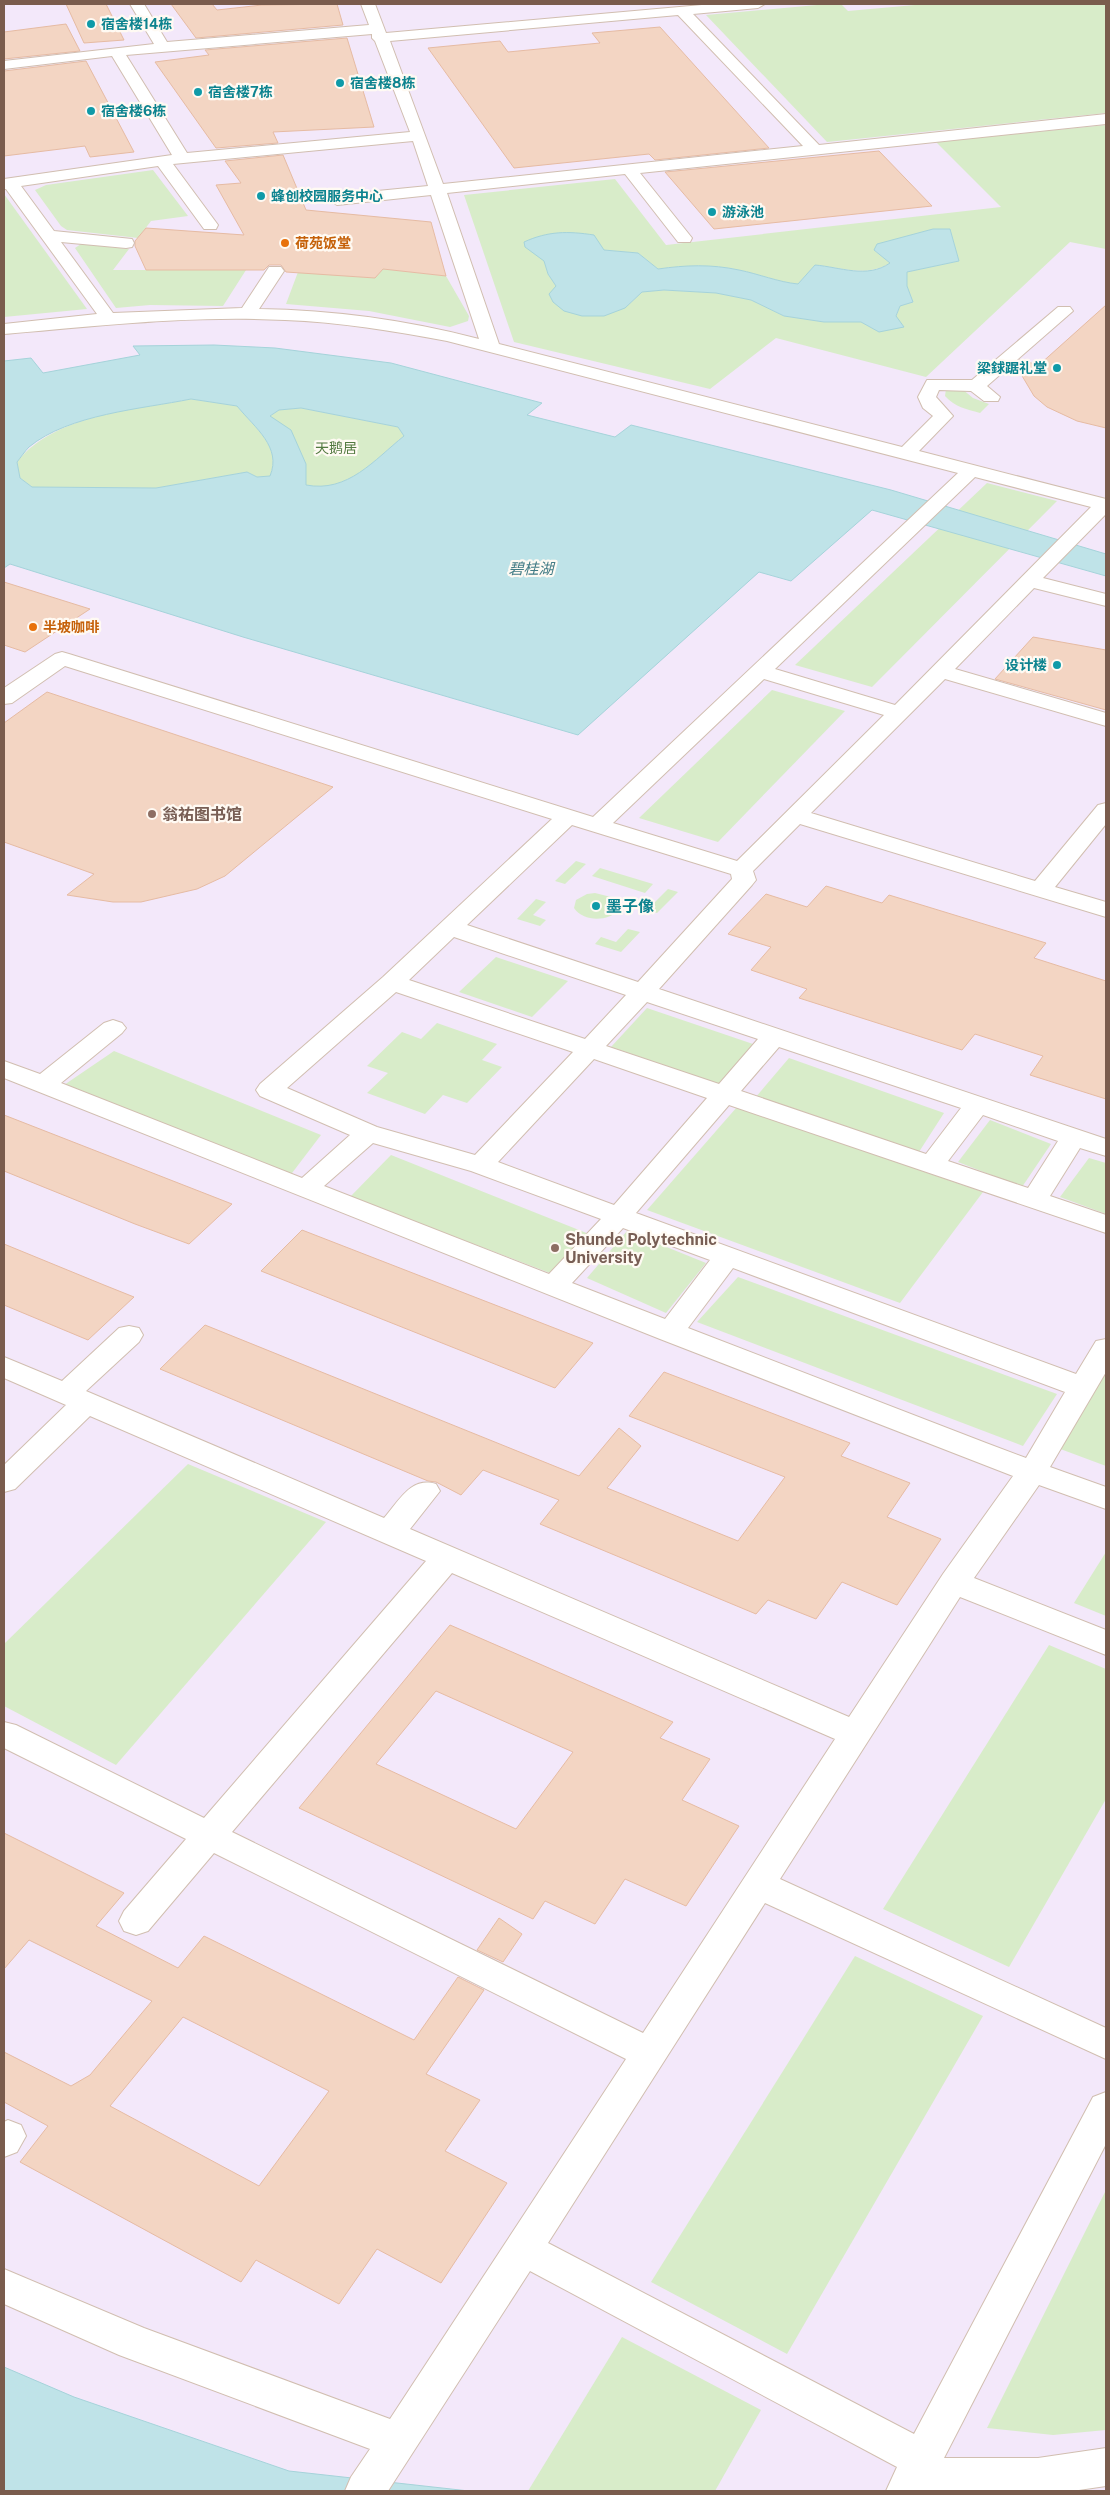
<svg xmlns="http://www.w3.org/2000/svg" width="1110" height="2495" viewBox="0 0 1110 2495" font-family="'Public Sans','Noto Sans SC',sans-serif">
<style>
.education{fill:#f3e8fa}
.green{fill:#d8ecc9;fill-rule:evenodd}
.water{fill:#bfe3e8;stroke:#a5d3da;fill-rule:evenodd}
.building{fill:#f3d5c3;stroke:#e6bba3;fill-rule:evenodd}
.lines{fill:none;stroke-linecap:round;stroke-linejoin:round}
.minor-casing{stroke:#d1beb0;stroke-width:2}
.minor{fill:#fff;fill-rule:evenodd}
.culture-dot{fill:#0f9aa8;stroke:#fffaf3;stroke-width:2}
.food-dot{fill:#e8710a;stroke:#fffaf3;stroke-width:2}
.education-dot{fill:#8d6e63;stroke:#fffaf3;stroke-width:2}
.labels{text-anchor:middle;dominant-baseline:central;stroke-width:4.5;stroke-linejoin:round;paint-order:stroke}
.far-culture-label{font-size:14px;font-weight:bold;fill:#0d838f;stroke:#fffaf3;text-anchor:start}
.far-food-label{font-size:14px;font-weight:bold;fill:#c56008;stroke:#fffaf3;text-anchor:start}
.far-park-label{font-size:14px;fill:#537a41;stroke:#fffaf3}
.far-water-label{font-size:15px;font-style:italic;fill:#437c86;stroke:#fffaf3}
.education-label{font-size:16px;font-weight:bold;fill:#785e54;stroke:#fffaf3;text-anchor:start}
.culture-label{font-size:16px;font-weight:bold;fill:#0d838f;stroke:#fffaf3;text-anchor:start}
</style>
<rect width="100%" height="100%" fill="#fdf6ec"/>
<rect class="education" x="4" y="4" width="1102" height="2487"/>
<g class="green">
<path d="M828,4H841L848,11L926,4H1106V113L827,142L706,15Z"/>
<path d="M1106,125V249L1070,242L926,377L776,338L710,389L514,342L464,195L615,179L666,245L1001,207L936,142ZM933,229L950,230L959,261L907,272V286L913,302L900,306L896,317L879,332L861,322H824L784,316L751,300L716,293L664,290L642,292L625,308L556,286L548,274L544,261L598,245L604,250L638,253L658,269C686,265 712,264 739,270C759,274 778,282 798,284L815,265C841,267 866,278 890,263L874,250L895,240Z"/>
<path d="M153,170L188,216L151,221L138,238L67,230L61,226L35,190L46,185Z"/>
<path d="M4,194L87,309L4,317Z"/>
<path d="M81,244L129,249L113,270H246L223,306L150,305L116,308L75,248Z"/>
<path d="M383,269L446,276L469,316L468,321L450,327L369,311L286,304L298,272L375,278Z"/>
<path d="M946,389H962L973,398L989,404L980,413C966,409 955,407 945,396Z"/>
<path d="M191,399L237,406C255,428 282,447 270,476L257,477L247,472L156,488L32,487L20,478L17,462C55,414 135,410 191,399Z"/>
<path d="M301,408L398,427L404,436C374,460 349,493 306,485V464L269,417L279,410Z"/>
<path d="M987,483L1057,501L872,687L795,665Z"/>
<path d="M772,690L845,711L718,842L639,818Z"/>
<path d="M576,861L586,864L565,884L555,881Z"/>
<path d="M600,868L653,884L645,893L592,876Z"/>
<path d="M668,889L678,892L657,913L647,910Z"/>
<path d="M595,893L615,898L620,906L619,910C608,922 583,922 574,908L576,900L587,894Z"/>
<path d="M536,899L546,902L533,915L546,920L540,926L517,919Z"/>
<path d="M628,929L640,932L621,952L595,944L601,937L616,942Z"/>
<path d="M496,957L568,981L532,1017L459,992Z"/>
<path d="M647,1008L753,1044L719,1084L611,1047Z"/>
<path d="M437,1023L497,1044L482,1060L502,1067L467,1103L443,1095L425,1114L367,1093L388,1073L367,1066L402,1032L421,1039Z"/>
<path d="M114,1051L321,1135L289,1177L64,1085Z"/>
<path d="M789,1058L944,1113L917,1155L755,1098Z"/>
<path d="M737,1107L983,1192L900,1303L647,1210Z"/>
<path d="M990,1120L1051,1144L1022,1187L958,1162Z"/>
<path d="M391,1155L589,1234L550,1273L350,1197Z"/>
<path d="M1089,1158L1106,1163V1214L1060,1197Z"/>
<path d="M627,1231L706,1263L666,1313L587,1278Z"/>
<path d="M738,1277L1057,1394L1023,1446L697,1322Z"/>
<path d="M1106,1368V1466L1055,1447Z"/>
<path d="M188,1464L326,1522L116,1765L4,1706V1644Z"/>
<path d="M1106,1552V1616L1074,1603Z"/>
<path d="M1049,1645L1106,1669V1799L1009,1967L883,1909Z"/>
<path d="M855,1956L983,2016L787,2354L651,2282Z"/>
<path d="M1106,2190V2430L1053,2435L987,2428Z"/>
<path d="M622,2337L761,2410L715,2491H528Z"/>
</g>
<g class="water">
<path d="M933,229H950L959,261L907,272V286L913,302L900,306L896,316L904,327L879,332L861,322H824L784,316L751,300L716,293L664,290L642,292L625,308L604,316H582L564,311L553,302L549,294L556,286L548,274L544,261L525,247L524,242C548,231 568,231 594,235L604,250L638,253L658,269C686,265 711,264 739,270C759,274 778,282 798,284L815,265C840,267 867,279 890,263L874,250L877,244Z"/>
<path d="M214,345L275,348L391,363L542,403L527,415L615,437L631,425L891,490L1106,554V576L872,510L791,581L759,572L578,735L243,637L10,564L4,568V361L31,358L43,373L140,355L133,346ZM191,399L237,406C255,428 282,447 270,476L257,477L247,472L156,488L32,487L20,478L17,462C21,457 25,451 29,447C69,414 142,409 191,399ZM301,408L398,427L404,436C374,460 348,493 306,485V464L291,430L270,416L279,410Z"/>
<path d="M4,2367L74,2397L289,2471L469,2491H4Z"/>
</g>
<g class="building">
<path d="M66,4H106L124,40L84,43Z"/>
<path d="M171,4H212L217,10L262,5L337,4L343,25L196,38Z"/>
<path d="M66,24L80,51L4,59V32Z"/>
<path d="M660,27L769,148L655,160L649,154L514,168L428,48L500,41L508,52L600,43L592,33Z"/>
<path d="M347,38L374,127L273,132L278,143L216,148L155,62L209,55L205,50Z"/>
<path d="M86,61L134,152L90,157L85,146L4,156V71Z"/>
<path d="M879,151L932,206L714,229L665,172Z"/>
<path d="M283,155L306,210L431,222L446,276L383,269L375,278L286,272L281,265H269L264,270H146L135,246V241L146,228L244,235L216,185L241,183L225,161Z"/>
<path d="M1106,305V428L1077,421L1047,407L1034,396L1015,364L1019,360L1039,365Z"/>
<path d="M4,582L90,609L25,652L4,645Z"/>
<path d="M1033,637L1106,650V710L995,679Z"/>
<path d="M47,692L333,787L225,876L197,889L141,902H113L67,895L94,874L4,842V723Z"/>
<path d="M826,886L882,903L889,895L1046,943L1034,958L1106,981V1099L1030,1075L1043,1056L975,1034L962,1050L799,998L807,989L751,970L771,947L728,934L766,894L807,907Z"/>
<path d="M4,1115L232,1204L189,1244L135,1224L4,1171Z"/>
<path d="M302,1230L593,1343L555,1388L261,1271Z"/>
<path d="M4,1244L104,1285L134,1297L88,1340L4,1305Z"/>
<path d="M205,1325L579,1476L619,1428L641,1446L607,1488L738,1541L785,1477L629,1416L664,1372L850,1443L841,1456L910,1483L887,1517L941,1539L897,1605L842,1582L816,1619L768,1600L756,1614L540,1524L559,1500L483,1470L461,1495L436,1482L428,1481L160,1369Z"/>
<path d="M450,1625L673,1722L660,1738L710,1759L682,1800L739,1826L686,1906L625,1879L595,1924L545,1901L533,1919L299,1808ZM436,1691L573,1752L516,1829L376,1764Z"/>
<path d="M4,1833L124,1893L96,1926L178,1968L204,1936L414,2040L458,1977L484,1990L426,2074L480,2100L445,2151L507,2183L441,2283L377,2249L339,2304L256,2260L241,2282L20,2162L48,2126L4,2102V2052L71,2086L90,2075L152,2001L29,1940L4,1969ZM183,2017L329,2091L259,2186L110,2106Z"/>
<path d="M499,1918L522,1934L503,1962L477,1950Z"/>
</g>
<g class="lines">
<g class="minor-casing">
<g id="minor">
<path d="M130,4H144L167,42L369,25L361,4H375L386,33L713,4H765L758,8L693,14L819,145L1106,114V124L640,173L692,238L690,242H678L625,174L447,193L499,344L902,447L933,416L923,408L918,397L927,380H972L1058,307H1070L1073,311L987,386L1000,397L998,401H984L971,391L939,390L936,397L953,416L919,451L1106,499V514L1043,578L1106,594V606L1034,588L955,669L1106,713V726L945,679L811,813L1035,881L1098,805L1106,803V824L1055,887L1106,902V917L800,824L753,871L756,880L752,885L659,989L1106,1139V1156L1080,1148L1050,1196L1106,1215V1233L729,1105L636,1213L1076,1374L1096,1341L1106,1339V1372L1050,1467L1106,1487V1509L1039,1485L974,1578L1106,1630V1655L960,1597L780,1879L1106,2028V2059L765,1903L548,2243L914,2434L1093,2097L1106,2092V2144L944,2458H1038L1106,2448V2486L1072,2491H886L897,2467L530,2271L388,2491H345L351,2477L370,2449L119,2355L4,2304V2269L144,2328L390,2419L626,2059L214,1853L148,1931L136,1935L124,1931L119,1921L124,1911L186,1839L4,1748V1722L16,1725L204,1818L426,1561L90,1416L15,1489L4,1492V1465L66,1405L4,1378V1357L62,1381L119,1328L129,1326L139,1328L143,1335L139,1342L86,1391L384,1518C399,1501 411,1476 436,1484L440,1491L410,1529L849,1717L943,1574L1013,1476L660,1339L4,1078V1061L40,1074L104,1023L113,1020L122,1023L126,1028L122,1033L61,1083L302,1178L350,1135L260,1096L256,1090L260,1084L383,977L552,819L65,666L12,703L4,704V688L55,654L62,652L69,654L593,817L958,473L447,341C393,331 340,322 285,320C191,315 98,326 4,334V324L97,314L6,189H4V179L172,155L112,56L4,69V61L154,44ZM678,15L803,146L443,184L390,41ZM372,34V38L375,41L410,132L187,153L126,55ZM413,141L428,186L337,195L329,200L337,205L431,195L479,339C407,320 334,310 259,309L284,271L281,267H269L242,308L113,313L61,242L126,248L132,247L134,243L132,239L54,231L21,186L158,166L204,229H216L218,225L173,164ZM975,477L1091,507L895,705L775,669ZM764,679L884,715L737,861L613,823ZM572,825L731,874L732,879L638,982L467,925ZM454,937L626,995L585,1039L409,980ZM396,992L573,1052L475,1155L377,1127L287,1088ZM647,1002L758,1039L719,1084L606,1046ZM779,1047L961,1108L926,1154L741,1091ZM594,1059L707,1098L614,1205L498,1162ZM983,1115L1058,1141L1028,1188L948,1161ZM373,1143L471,1171L601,1219L549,1274L324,1186ZM623,1228L710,1260L665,1319L572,1283ZM733,1268L1065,1392L1026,1458L986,1443L688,1328ZM452,1573L835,1739L643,2033L232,1832Z"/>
<path d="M8,2120L21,2125L26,2136L17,2152L4,2157V2122Z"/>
</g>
</g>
<use href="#minor" class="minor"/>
</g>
<g class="culture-dot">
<circle cx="91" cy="24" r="5"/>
<circle cx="340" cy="83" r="5"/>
<circle cx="198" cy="92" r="5"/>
<circle cx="91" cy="111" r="5"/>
<circle cx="261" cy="196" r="5"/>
<circle cx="712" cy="212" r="5"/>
<circle cx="1057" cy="368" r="5"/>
<circle cx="1057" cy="665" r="5"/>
<circle cx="596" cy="906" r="5"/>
</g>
<g class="food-dot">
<circle cx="285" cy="243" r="5"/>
<circle cx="33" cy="627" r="5"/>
</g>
<g class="education-dot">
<circle cx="152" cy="814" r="5"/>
<circle cx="555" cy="1248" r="5"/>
</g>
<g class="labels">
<g class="far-culture-label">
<text x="101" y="24">宿舍楼14栋</text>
<text x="350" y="83">宿舍楼8栋</text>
<text x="208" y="92">宿舍楼7栋</text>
<text x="101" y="111">宿舍楼6栋</text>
<text x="271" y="196">蜂创校园服务中心</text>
<text x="722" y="212">游泳池</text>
<text x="1047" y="368" text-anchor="end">梁銶踞礼堂</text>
<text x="1047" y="665" text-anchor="end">设计楼</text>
</g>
<g class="far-food-label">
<text x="295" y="243">荷苑饭堂</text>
<text x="43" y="627">半坡咖啡</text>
</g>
<g class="far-park-label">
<text x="336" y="448">天鹅居</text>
</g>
<g class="far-water-label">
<text x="531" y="568">碧桂湖</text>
</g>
<g class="education-label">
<text x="162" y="814">翁祐图书馆</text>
<text x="565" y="1239">Shunde Polytechnic<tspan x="565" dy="18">University</tspan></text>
</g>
<g class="culture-label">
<text x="606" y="906">墨子像</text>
</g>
</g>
<rect width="1110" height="2495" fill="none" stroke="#7a5c4d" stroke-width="10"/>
</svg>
